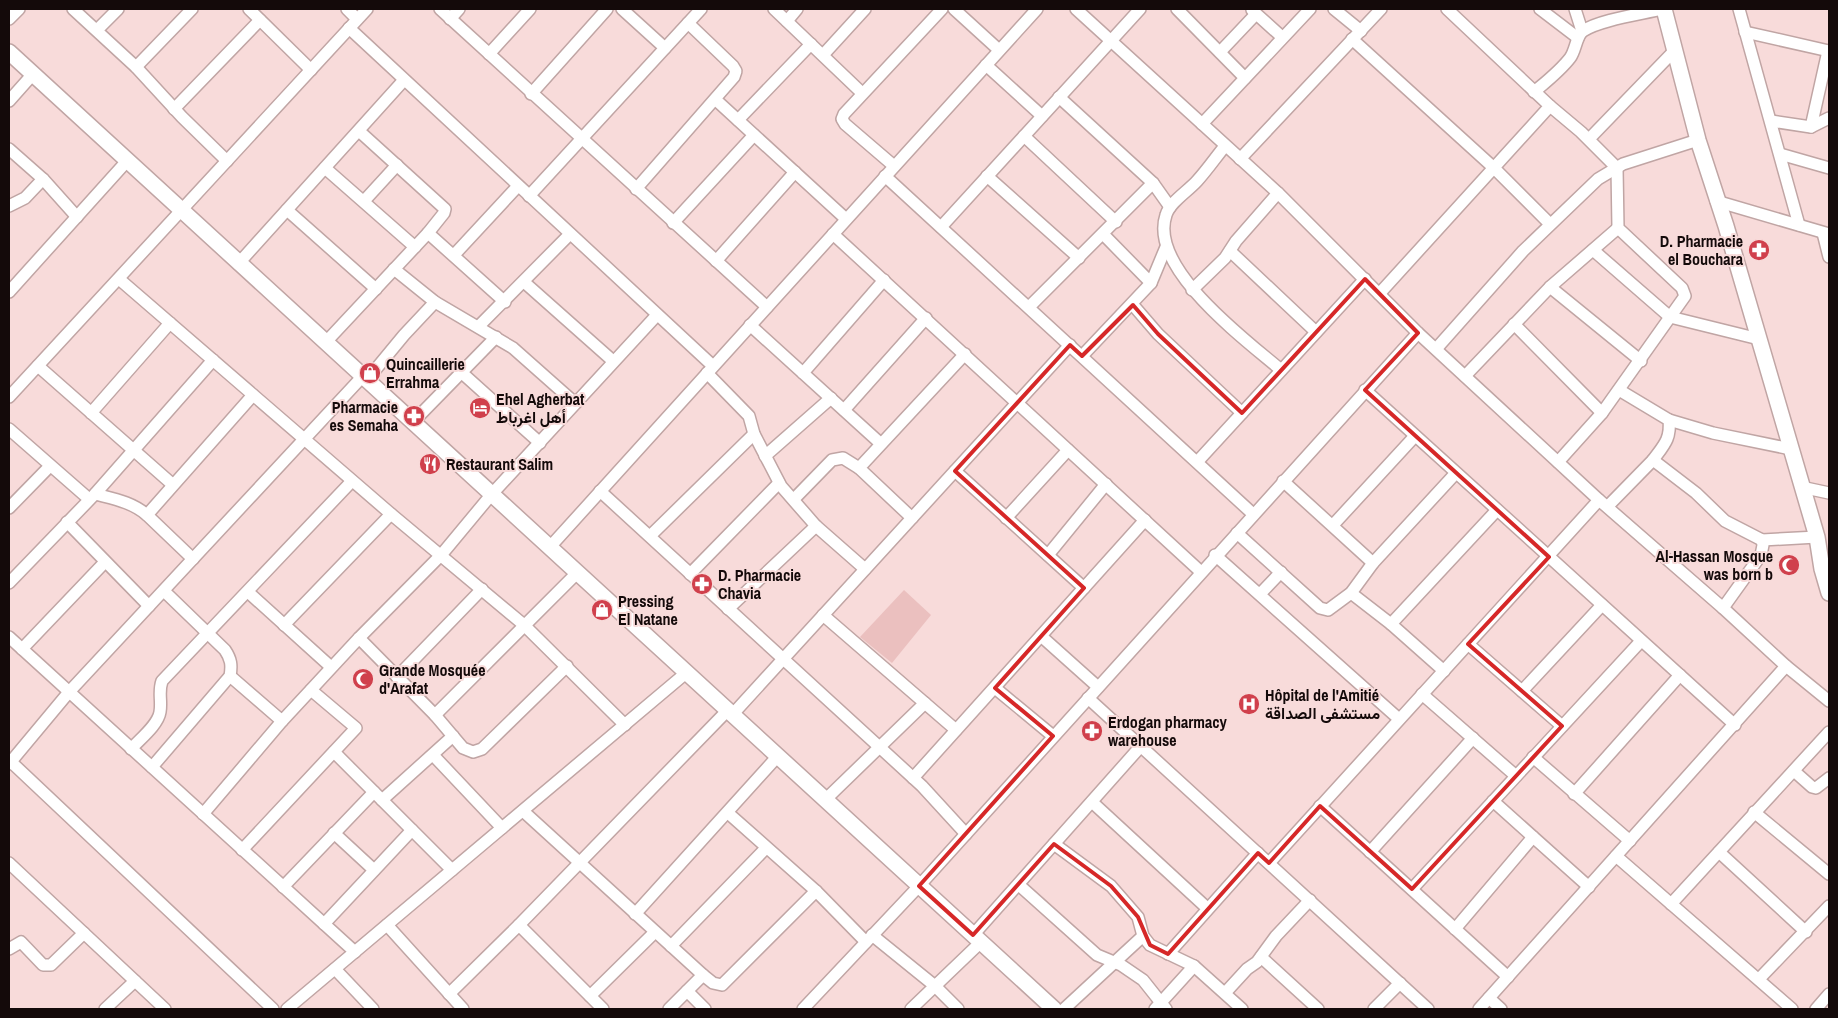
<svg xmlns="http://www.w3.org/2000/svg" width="1838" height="1018" viewBox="0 0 1838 1018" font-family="'Archivo Narrow',Vazirmatn,sans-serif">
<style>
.green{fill:#ebc0bf}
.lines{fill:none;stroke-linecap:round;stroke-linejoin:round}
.street-casing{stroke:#c0a5a4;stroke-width:14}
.secondary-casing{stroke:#c0a5a4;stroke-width:18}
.street{stroke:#fff;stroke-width:11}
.secondary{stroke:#fff;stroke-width:15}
.marked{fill:none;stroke:#d62828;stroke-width:4;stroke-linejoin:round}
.labels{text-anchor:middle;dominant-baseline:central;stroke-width:4;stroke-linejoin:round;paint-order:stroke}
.poi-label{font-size:16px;font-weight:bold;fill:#140a0a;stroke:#f8dbda;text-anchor:start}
</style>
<rect width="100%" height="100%" fill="#f8dbda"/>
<path class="green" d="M904,590L931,615L892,663L860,637Z"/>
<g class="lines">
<g class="street-casing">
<g id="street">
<path d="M73,9L136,67L182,117L227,161"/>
<path d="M249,9L311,70"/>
<path d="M347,9L357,19"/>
<path d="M440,9L767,307"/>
<path d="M622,9L665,48"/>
<path d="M774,9L862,93"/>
<path d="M954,9L999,50"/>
<path d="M1076,9L1278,193L1418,333L1599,500L1723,608L1786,666L1829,701"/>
<path d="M1177,9L1245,78"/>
<path d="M1334,9L1361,31"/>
<path d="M1540,9L1578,38"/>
<path d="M1575,9L1582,31"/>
<path d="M1739,9L1799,225"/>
<path d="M1252,10L1282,37"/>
<path d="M9,19L19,9"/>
<path d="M450,19L459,9"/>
<path d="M787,21L797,9"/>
<path d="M349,28L713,366"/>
<path d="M97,30L118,9"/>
<path d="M1745,32L1829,51"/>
<path d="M1352,39L1494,168L1550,224"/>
<path d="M1220,52L1256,14"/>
<path d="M489,54L530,9"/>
<path d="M823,55L865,9"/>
<path d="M986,65L1042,116"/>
<path d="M136,67L192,9"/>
<path d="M1534,92C1547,81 1560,71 1570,58C1576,50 1576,36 1583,31C1599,20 1642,14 1662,9"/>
<path d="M531,94L607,9"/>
<path d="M1059,97L1153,183L1170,207"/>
<path d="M716,100L846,219"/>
<path d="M9,101L33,74"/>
<path d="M1550,106L1581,132L1617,168L1618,228L1682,288L1685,296L1602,413L1558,462"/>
<path d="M174,109L260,20"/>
<path d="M738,120L811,44"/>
<path d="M1771,121L1811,127L1829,118"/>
<path d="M1202,124L1310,9"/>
<path d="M1811,127L1828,51"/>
<path d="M1024,136L1116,222"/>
<path d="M1589,139L1675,50"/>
<path d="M1225,146C1216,157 1207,170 1197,181C1187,192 1170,202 1166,215C1148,268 1246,340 1281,370"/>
<path d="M9,149L43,179L77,217"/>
<path d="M1780,154L1829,168"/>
<path d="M1240,159L1381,9"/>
<path d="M894,166L845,124L842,119L844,114L942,9"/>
<path d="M325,168L415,247"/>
<path d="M885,176L1253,514"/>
<path d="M987,176L1079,258"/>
<path d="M636,189L734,77L736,71L733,66L688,23"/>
<path d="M529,196L701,9"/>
<path d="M364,201L397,165"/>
<path d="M1716,201L1829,234"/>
<path d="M9,206L25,198L43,179"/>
<path d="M287,210L376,289"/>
<path d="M673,223L754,135"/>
<path d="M941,227L1140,9"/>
<path d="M428,233L505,302"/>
<path d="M1823,233L1829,257"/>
<path d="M833,234L1201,572"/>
<path d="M1103,234L1151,283"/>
<path d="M1593,250L1670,317L1759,339"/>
<path d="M1230,251L1316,332"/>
<path d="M454,255L518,186"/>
<path d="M716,261L795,172"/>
<path d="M238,264L404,80"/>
<path d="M394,269L435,302L513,348L575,403"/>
<path d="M119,279L391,514L524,625L625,725"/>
<path d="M524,282L613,361"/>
<path d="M1550,287L1641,361"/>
<path d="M1192,290L1225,258L1236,241L1278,193"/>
<path d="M9,292L127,161"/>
<path d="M1379,294L1550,106L1447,9"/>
<path d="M1133,305L1158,334L1242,413"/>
<path d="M1029,307L1153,183"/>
<path d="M1514,324L1602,413"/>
<path d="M750,325L880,443"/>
<path d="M479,326L570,234"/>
<path d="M325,343L428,233L444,213L445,209L359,131"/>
<path d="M1436,349L1523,251L1598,179L1623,164L1698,140"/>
<path d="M1082,356L1151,283L1166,247"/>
<path d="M38,366L172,484"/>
<path d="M461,372L540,443"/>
<path d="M707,373L749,416L754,434L781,486L816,526L865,569"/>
<path d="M803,373L884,280"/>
<path d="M1465,376L1550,287L1618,228"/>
<path d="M366,381L404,335L435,302"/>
<path d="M1365,390L1735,725"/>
<path d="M1619,390L1669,420C1671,439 1664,445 1653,460"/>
<path d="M9,397L367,9"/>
<path d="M844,410L926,318"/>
<path d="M91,413L170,323"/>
<path d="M1669,420L1713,433L1791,449"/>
<path d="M412,423L496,337"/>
<path d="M9,429L89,499"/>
<path d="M765,456L831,398"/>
<path d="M1198,461L1365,279"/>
<path d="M955,471L1084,588"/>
<path d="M1283,481L1373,563"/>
<path d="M1801,487L1829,493"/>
<path d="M600,491L922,786L966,834"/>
<path d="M95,494C114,499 132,502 147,515"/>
<path d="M794,499L832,460L843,458L859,468"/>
<path d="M1608,506L1653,460L1696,493L1725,521L1762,540L1817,537"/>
<path d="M9,508L50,466"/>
<path d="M912,518L859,468L965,354"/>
<path d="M1006,518L1068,450"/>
<path d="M67,522L149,606"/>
<path d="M1333,525L1415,436"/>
<path d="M1237,533L1320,608L1328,610L1351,593L1373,563L1455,474"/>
<path d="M650,536L754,434"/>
<path d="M549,548L1037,9"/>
<path d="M1048,555L1106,484"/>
<path d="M1215,555L1399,719"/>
<path d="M193,559L147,515L253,395"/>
<path d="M690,574L779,483"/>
<path d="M9,583L95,494L213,360"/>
<path d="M248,592L331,667"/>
<path d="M1351,593L1391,624L1444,671"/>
<path d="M1260,594L1281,572"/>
<path d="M1723,608L1761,555L1763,545L1762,540"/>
<path d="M728,609L816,526"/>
<path d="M823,615L956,730"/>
<path d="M1391,624L1497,510"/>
<path d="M284,625L391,514"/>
<path d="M1041,636L1098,687"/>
<path d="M9,637L355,952"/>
<path d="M359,638L435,715L463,748L473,752L482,749L567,666"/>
<path d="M1468,644L1562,726"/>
<path d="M22,649L105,562"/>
<path d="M230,676L282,721L359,638L442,554L491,495L657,315"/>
<path d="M397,677L482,589"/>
<path d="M995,688L1053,736"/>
<path d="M1522,691L1602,605"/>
<path d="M1422,694L1516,776"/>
<path d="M1088,698L1428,1009"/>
<path d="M435,715L577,573"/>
<path d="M732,715L1070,345"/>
<path d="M131,749C140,739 158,725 160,712C162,701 158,692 162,681L352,481"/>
<path d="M334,752L452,870"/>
<path d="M433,755L502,828"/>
<path d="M1533,757L1630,841"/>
<path d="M9,760L273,1009"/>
<path d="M9,764L69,692L362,377"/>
<path d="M152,767L230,676C232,665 231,659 225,650L164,591"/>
<path d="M1794,771L1812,787L1816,788L1829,778"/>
<path d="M913,778L1145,520"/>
<path d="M1574,794L1680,675"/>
<path d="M382,800L453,736"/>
<path d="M825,800L925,703"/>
<path d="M1493,801L1589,887"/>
<path d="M1092,802L1207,908"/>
<path d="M1320,806L1508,977"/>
<path d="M523,811L703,975L713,983L722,985L816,891"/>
<path d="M1754,812L1829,874"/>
<path d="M728,813L816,891L866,942"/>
<path d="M203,814L282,721"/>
<path d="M334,833L374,870"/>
<path d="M1054,844L1111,886L1138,917L1143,936L1150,945L1194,966L1242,1009"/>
<path d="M242,850L356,728L311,690"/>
<path d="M1370,852L1473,738"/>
<path d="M1719,852L1806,932"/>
<path d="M1616,856L1792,1009"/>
<path d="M9,863L165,1009"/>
<path d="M1269,863L1599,500"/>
<path d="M1019,885L1097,955L1121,965L1143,980L1166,1009"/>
<path d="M283,887L374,792"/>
<path d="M1412,889L1641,641"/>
<path d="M1671,904L1829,732"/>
<path d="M635,914L777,757"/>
<path d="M324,924L412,830"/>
<path d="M387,925L463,1009"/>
<path d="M519,925L603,1009"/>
<path d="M1455,929L1533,837"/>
<path d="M872,935L935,986L958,1009"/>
<path d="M973,935L1141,746"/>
<path d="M671,946L766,848"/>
<path d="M9,949L21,942L43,965H51L84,933"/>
<path d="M1168,954L1258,853"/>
<path d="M1261,957L1318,1009"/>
<path d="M335,969L373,1009"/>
<path d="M1759,979L1829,906"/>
<path d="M687,991L705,1009"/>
<path d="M1225,993L1247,969L1257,962L1276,936L1310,900"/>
<path d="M449,994L519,925L727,711"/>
<path d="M590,996L655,932"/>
<path d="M1489,998L1501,1009"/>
<path d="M105,1009L135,981"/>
<path d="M287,1009L686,673"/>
<path d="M669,1009L703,975"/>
<path d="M803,1009L919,886L1418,333"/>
<path d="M911,1009L981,942"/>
<path d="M1064,1009L1143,936"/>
<path d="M1155,1009L1194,966"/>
<path d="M1374,1009L1400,983"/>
<path d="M1479,1009L1786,666"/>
<path d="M1816,1009L1829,994"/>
</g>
</g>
<g class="secondary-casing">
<g id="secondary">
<path d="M1664,9L1698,140L1726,226L1817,537L1822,569L1829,593"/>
<path d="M9,52L1054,1009"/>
</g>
</g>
<use href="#street" class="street"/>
<use href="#secondary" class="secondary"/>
</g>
<path class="marked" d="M1365,279L1418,333L1365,390L1549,557L1468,644L1562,726L1412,889L1320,806L1269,863L1258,853L1168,954L1150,945L1138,917L1111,886L1054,844L973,935L919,886L1053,736L995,688L1084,588L955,471L1070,345L1082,356L1133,305L1158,334L1242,413Z"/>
<defs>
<g id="pharmacy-disc" transform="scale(1.125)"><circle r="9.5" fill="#d0404c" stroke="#f8dbda"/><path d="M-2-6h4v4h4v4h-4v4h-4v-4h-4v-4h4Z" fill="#fff"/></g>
<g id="shop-disc" transform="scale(1.125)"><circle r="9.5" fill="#d0404c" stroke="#f8dbda"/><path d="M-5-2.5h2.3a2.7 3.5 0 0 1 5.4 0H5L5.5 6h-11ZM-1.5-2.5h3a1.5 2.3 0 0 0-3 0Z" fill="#fff"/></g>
<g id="hotel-disc" transform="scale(1.125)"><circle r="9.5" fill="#d0404c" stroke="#f8dbda"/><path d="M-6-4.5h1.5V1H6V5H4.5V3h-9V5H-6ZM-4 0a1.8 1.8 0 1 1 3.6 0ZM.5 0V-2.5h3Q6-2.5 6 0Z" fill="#fff"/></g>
<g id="restaurant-disc" transform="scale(1.125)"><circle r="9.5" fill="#d0404c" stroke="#f8dbda"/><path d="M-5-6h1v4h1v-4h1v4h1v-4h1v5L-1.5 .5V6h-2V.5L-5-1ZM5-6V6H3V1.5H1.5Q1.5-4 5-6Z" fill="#fff"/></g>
<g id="mosque-disc" transform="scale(1.125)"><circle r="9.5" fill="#d0404c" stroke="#f8dbda"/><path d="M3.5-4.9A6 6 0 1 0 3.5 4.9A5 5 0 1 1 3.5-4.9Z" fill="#fff"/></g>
<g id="hospital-disc" transform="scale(1.125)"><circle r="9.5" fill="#d0404c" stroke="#f8dbda"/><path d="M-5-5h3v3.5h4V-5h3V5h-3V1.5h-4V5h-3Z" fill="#fff"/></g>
</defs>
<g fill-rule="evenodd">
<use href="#pharmacy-disc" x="1759" y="250"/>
<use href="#shop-disc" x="370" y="373"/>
<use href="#hotel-disc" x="480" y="408"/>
<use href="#pharmacy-disc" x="414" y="416"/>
<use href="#restaurant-disc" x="430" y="464"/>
<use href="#mosque-disc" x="1789" y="565"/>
<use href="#pharmacy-disc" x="702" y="584"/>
<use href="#shop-disc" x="602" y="610"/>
<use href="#mosque-disc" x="363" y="679"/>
<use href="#hospital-disc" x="1249" y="704"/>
<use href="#pharmacy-disc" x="1092" y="731"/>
</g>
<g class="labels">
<g class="poi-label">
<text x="1743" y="241" text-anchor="end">D. Pharmacie<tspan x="1743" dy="18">el Bouchara</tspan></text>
<text x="386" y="364">Quincaillerie<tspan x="386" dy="18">Errahma</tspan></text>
<text x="496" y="399">Ehel Agherbat<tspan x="496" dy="18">أهل اغرباط</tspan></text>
<text x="398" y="407" text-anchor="end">Pharmacie<tspan x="398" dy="18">es Semaha</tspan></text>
<text x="446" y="464">Restaurant Salim</text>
<text x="1773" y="556" text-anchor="end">Al-Hassan Mosque<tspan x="1773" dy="18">was born b</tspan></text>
<text x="718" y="575">D. Pharmacie<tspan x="718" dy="18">Chavia</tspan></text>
<text x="618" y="601">Pressing<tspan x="618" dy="18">El Natane</tspan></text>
<text x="379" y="670">Grande Mosquée<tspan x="379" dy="18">d'Arafat</tspan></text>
<text x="1265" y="695">Hôpital de l'Amitié<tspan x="1265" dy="18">مستشفى الصداقة</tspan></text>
<text x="1108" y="722">Erdogan pharmacy<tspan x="1108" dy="18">warehouse</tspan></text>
</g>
</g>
<rect width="1838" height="1018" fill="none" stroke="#140a0a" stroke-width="20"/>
</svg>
